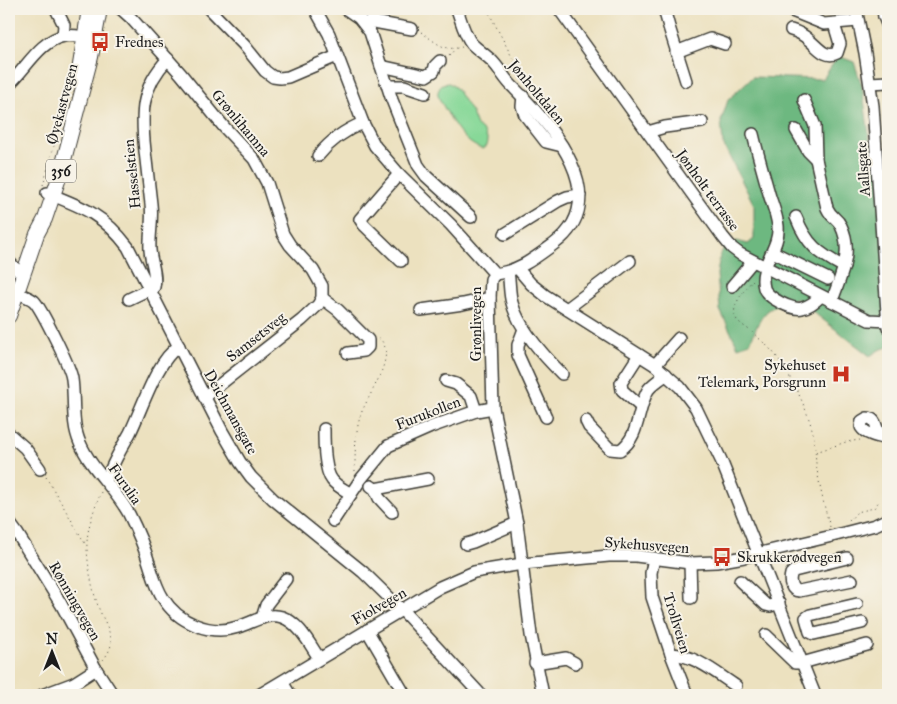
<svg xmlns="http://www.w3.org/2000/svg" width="897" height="704" viewBox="0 0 897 704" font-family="'IM FELL Great Primer',serif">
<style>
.green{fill:#87d898;stroke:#527a5a}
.forest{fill:#6db880;stroke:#446a4e}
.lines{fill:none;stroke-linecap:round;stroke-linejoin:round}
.minor-casing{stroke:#3b3a34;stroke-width:14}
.major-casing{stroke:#3b3a34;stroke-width:16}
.path{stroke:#3b3a34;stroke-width:1;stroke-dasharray:1 4;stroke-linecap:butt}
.minor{stroke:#fff;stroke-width:11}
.major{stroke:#fff;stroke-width:14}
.labels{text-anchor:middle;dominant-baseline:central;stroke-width:4;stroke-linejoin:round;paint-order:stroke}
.shield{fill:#f7f3e8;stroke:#5e5c59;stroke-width:1}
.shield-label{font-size:14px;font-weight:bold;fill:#1c1c1c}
.poi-label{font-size:15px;fill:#1c1c1c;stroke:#f7f3e8;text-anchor:start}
.street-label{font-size:15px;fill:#1c1c1c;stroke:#f7f3e8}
</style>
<rect width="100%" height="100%" fill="#f7f3e8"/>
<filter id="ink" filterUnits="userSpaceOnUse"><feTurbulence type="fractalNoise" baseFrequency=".02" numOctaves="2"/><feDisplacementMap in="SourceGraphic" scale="10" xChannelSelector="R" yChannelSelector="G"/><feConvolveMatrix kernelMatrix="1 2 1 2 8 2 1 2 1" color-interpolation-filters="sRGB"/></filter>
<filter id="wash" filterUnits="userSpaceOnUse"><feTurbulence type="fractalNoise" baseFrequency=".0096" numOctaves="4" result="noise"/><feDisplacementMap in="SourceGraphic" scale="20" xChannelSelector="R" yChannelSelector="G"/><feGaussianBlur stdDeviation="1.12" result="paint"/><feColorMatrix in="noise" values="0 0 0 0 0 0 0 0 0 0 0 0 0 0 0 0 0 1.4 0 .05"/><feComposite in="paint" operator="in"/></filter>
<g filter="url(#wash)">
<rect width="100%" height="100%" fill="#ece1bf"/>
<path class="green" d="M449,83L456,88L472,113L477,126L484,132L488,141L487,146L482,149C464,143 454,125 445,109C443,105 439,100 438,95C437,91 440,88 442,84Z"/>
<path class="forest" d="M838,56L854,62L862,86L871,149L885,158V204L888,233V347L879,350L870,356L795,298C763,310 763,311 750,343L738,347L720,310L717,274L720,255L724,248L730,244L737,241L748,244L754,239V205L723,144L721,121L728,100L752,77L823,79Z"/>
</g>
<g filter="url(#ink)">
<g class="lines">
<g class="minor-casing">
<g id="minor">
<path d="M56,9L64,25L63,36"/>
<path d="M121,9L131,18L181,74L224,127L254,159L267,183L283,234L290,245L313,270L322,286V298L318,305L302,320L204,397"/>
<path d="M209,9L244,45L265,71L273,77L280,78L288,77L337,56"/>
<path d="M315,9L329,34L363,123L375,146L399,174L451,225L495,274"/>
<path d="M346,9L359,18L370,32L392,100L418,165L426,176L471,217"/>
<path d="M457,9C461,20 464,35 472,44C478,50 486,55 492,61C500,69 505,80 514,88C551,125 616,198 554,244C535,258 519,271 495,274"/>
<path d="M559,9L723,237L732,248L740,254L861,316L869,320L888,321"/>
<path d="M664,9L669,27L686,81"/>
<path d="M787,9L824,24L858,21"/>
<path d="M856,9L865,53L873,106L888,327"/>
<path d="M883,9L884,17L888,26"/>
<path d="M364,23L374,22L412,29"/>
<path d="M791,30C798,32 804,35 809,40C818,47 825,59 837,53L840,44L834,24"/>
<path d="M676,52L710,39L725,44"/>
<path d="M381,66L426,76L434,71L435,66L440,61"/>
<path d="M870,83L888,82"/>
<path d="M9,84C26,69 40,40 64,36C72,34 82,37 91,38"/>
<path d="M388,86H404L425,93"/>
<path d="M523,96L522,106L525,115L546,142L562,146"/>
<path d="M804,100L815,126L816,159L827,208C832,219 837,217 841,226C854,252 840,277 832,301"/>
<path d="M796,130L808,151L816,159"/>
<path d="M648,132L665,127L702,122"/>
<path d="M753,134C758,155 764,176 770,197C773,206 777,216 778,226C780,249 758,265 764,288C766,297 793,311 802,308C810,306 816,301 821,296"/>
<path d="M318,156C330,141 345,130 363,123"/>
<path d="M399,174L360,219L364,225L401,261"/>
<path d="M47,193C83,207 104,215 128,247L222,431L240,462L251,477L273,499L363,572L402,610L481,695"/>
<path d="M796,217C807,245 818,253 844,267"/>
<path d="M505,234L558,201L567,197L580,195"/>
<path d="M773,252L828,279"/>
<path d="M9,262L17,270"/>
<path d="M518,269L531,284L546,296L655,365L680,387L696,408L721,460L815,695"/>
<path d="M508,272C510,282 509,293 512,303C519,329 543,355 562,374"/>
<path d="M495,274L491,279L490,298L493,408L517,523L531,635L543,695"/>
<path d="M732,286L753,261"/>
<path d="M17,293C22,295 29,297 34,301C41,308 71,368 72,379C75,400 71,423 80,443C91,469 115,488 129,514C137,530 144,546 149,563C153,575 156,587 163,598C178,623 211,636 238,627C252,623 267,612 282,617C299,623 309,643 319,658"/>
<path d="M322,298L338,310L368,340V347L364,351L348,353"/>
<path d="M129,299L154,287C157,274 151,263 150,250C149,235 153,220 151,204C149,187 147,169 145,151C141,115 140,88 168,59"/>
<path d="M568,308L630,261"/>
<path d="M421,310L463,304L490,298"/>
<path d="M524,329L518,345V355L546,417"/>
<path d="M639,355L621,383L622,390L641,407"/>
<path d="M655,365L679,338"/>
<path d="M446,381L456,384L471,396L476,411"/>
<path d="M586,421L589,427L610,449L620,450C640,437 637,409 648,390C652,384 661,379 666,374"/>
<path d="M324,429C324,442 324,470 332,480C336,486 345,490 351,494"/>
<path d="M9,434L25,448L40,469"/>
<path d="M881,437C875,430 878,418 867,418L862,421L861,427C866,435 879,437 888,439"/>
<path d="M106,481C112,464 121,449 130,433C142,409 156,361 179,346"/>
<path d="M371,486L375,489L379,498L392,512"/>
<path d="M375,489L428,479"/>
<path d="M333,521L361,479L388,446L431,427L476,411L493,408"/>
<path d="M9,522L17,533L61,604L96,669L113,695"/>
<path d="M466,544L473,542L517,523"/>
<path d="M654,558L651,573L652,597L671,654L687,695"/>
<path d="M847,558L794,571L791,574C789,581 791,591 799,591L852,580"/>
<path d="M690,563L691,598"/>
<path d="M740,581L766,605L770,606L779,603"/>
<path d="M857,604L810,615L806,618L810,632L814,634L862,623"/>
<path d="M262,618L266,605L286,579"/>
<path d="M367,630L405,695"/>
<path d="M766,635L795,663H802L867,645"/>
<path d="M671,654C695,655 716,673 736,686"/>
<path d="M535,663L566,658L575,663"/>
<path d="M282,682L290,695"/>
<path d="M42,695L74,683L96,669"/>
<path d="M259,695L440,587L474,572L522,564L609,556H636L690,563L716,562L744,557L832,536L875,525L888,519"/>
</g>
</g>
<g class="major-casing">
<g id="major">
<path d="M78,77L89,9"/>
<path d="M9,316L37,234L45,219L60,175L91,57L100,9"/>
</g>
</g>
<g class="path">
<path d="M487,9L527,86"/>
<path d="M421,32C436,42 443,52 462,47"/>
<path d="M449,56L455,49"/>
<path d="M43,185L71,85"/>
<path d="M753,280C746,288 731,305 735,317C738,323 747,328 752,332C764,343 775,352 783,366C795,385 806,407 812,429C815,440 815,451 816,463C819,484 824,506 830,527"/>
<path d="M9,338L13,326"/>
<path d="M816,452L846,442L860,440"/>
<path d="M355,471C355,454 355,434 360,417C365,398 402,352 377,337"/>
<path d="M46,477L86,545"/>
<path d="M101,492C94,510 86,529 87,549C88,567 92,588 98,606C102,618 111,630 111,643C111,649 107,655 103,660"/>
<path d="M849,521L857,512L874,508L880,500"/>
</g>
<use href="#minor" class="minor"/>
<use href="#major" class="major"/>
</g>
</g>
<defs>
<g id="bus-bare" transform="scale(1.5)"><path d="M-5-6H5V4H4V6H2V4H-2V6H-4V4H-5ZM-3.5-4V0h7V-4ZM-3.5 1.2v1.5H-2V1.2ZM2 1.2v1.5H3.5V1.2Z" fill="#c8321e" stroke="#f7f3e8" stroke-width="2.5" paint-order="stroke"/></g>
<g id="hospital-bare" transform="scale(1.5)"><path d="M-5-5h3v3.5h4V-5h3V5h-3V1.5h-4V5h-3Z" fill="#c8321e" stroke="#f7f3e8" stroke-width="2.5" paint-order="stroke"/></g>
</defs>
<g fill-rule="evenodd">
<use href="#bus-bare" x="100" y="42"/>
<use href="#hospital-bare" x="841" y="374"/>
<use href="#bus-bare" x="722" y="557"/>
</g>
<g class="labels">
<rect class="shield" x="46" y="159.5" width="30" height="23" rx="4"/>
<g class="shield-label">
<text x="61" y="171">356</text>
</g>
<g class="poi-label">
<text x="115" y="42">Frednes</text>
<text x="826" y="365" text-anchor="end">Sykehuset<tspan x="826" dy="17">Telemark, Porsgrunn</tspan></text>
<text x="737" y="557">Skrukkerødvegen</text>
</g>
<g class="street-label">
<text transform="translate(537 92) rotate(50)">Jønholtdalen</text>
<text transform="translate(62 104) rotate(-75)">Øyekastvegen</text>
<text transform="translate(241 123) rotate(50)">Grønlihamna</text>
<text transform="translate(863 169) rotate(-94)">Aallsgate</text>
<text transform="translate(132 174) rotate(-96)">Hasselstien</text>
<text transform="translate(708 190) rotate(54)">Jønholt terrasse</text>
<text transform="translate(476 324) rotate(-90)">Grønlivegen</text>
<text transform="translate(256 337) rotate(-38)">Samsetsveg</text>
<text transform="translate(231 412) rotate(61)">Deichmansgate</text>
<text transform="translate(428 413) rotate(-21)">Furukollen</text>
<text transform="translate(125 484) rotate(55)">Furulia</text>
<text transform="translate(647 545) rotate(4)">Sykehusvegen</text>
<text transform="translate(75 601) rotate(60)">Rønningvegen</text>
<text transform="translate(379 606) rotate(-30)">Fiolvegen</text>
<text transform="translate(677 623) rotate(73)">Trollveien</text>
</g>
</g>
<rect width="897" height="704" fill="none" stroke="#f7f3e8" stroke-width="30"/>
<g transform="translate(52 652)" stroke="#f7f3e8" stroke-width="4" paint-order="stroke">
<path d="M0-4L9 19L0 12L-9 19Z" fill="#1c1c1c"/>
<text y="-8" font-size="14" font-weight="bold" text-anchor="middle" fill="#1c1c1c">N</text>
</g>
</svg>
